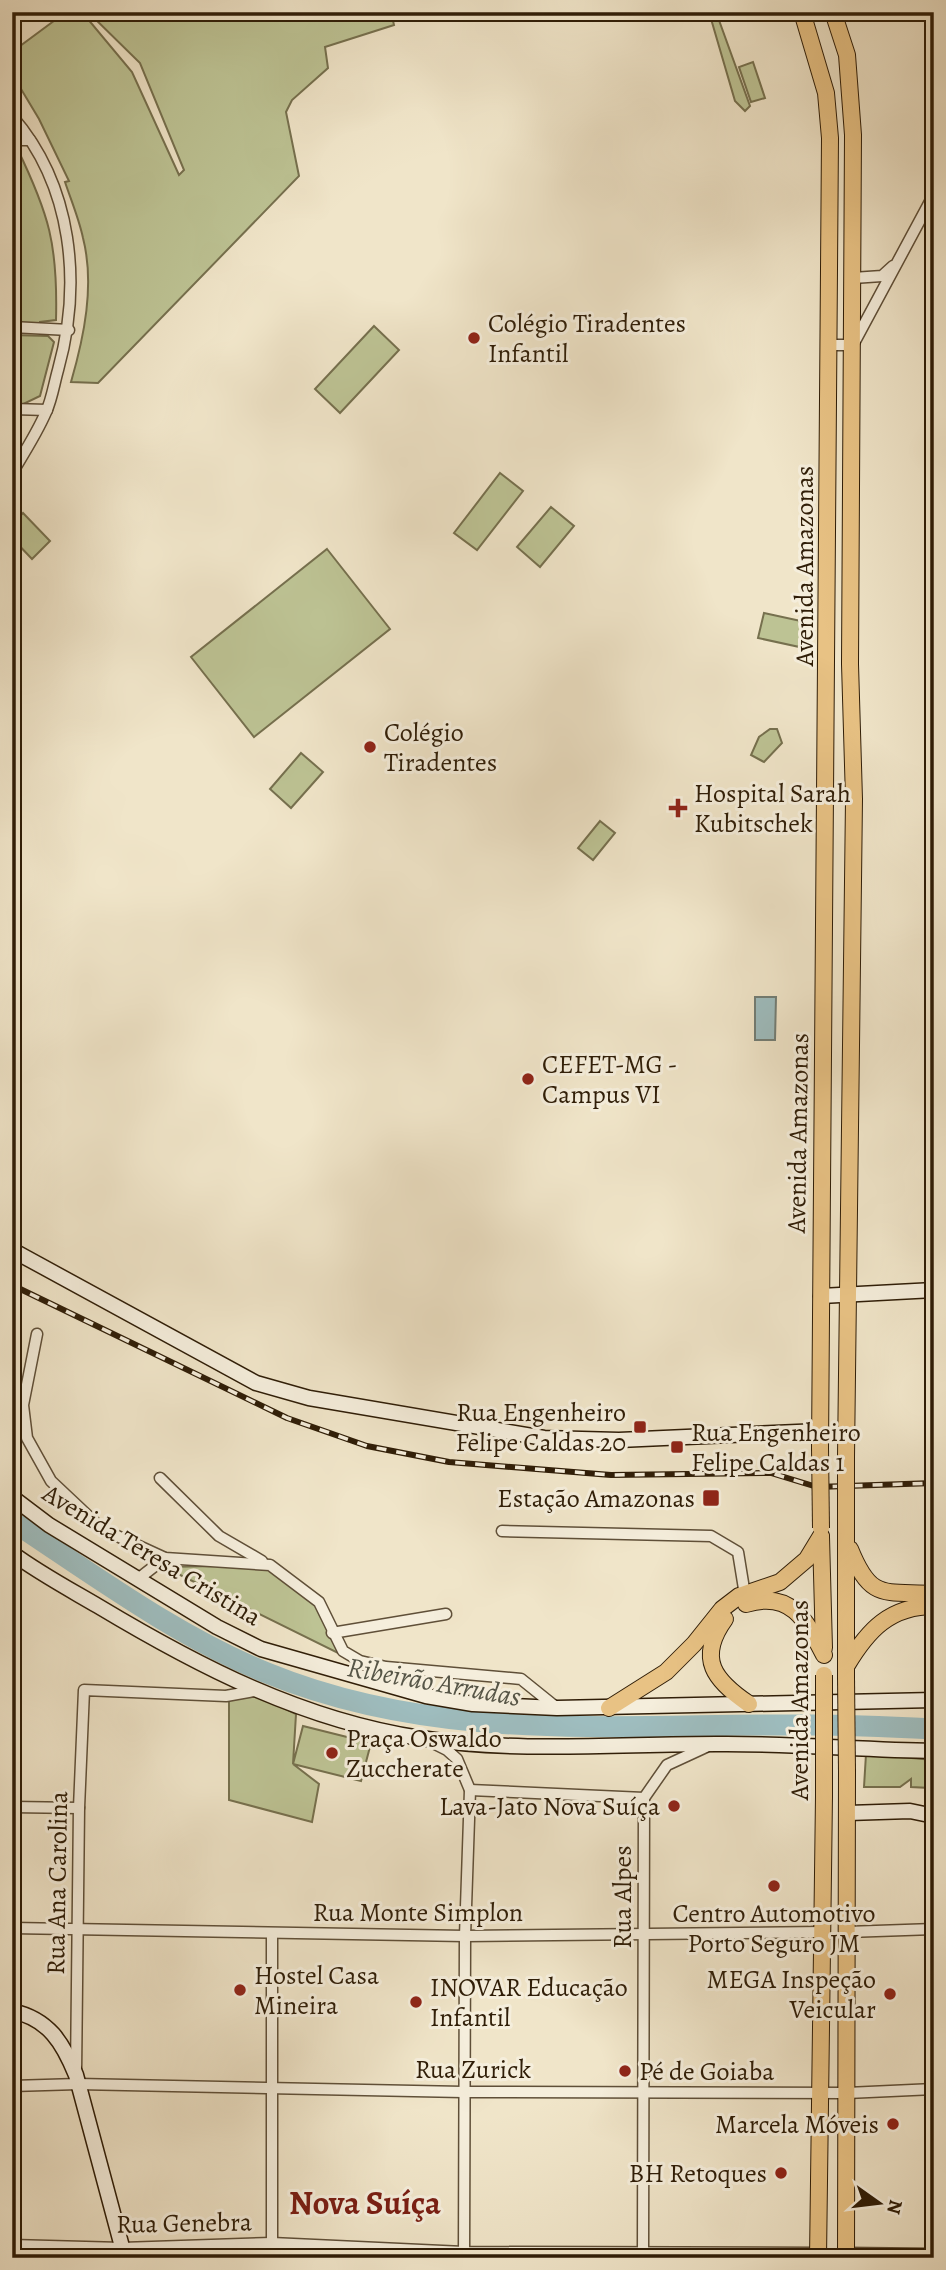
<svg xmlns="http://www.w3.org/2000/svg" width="946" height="2270" viewBox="0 0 946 2270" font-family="Alegreya,serif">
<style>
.green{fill:#bdc394;stroke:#76704e;stroke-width:2}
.water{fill:#9ebdbf;stroke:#727d75;stroke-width:2}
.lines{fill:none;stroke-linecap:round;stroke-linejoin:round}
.river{stroke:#9ebdbf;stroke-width:21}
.street-casing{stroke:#5f4f38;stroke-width:13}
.secondary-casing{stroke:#2f1d07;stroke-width:17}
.primary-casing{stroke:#2f1d07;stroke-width:18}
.street{stroke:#f5eedc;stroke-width:10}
.secondary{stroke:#f5eedc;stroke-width:14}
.primary{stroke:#e8c284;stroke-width:16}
.rail-casing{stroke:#2f1d07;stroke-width:6}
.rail{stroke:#f5eedc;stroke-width:3.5;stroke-dasharray:10;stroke-linecap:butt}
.primary-bridge-casing{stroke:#2f1d07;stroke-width:18;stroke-linecap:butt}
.primary-bridge{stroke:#e8c284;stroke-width:16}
.poi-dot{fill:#8f2418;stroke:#f5eedc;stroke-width:2.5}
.labels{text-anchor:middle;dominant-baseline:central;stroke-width:6;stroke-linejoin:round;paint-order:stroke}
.poi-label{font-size:26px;fill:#2f1d07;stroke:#f5eedc;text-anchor:start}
.street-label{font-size:26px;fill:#2f1d07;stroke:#f5eedc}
.water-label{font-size:28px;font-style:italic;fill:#565547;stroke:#f5eedc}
.district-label{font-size:33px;font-weight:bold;fill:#7a1f14;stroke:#f5eedc}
</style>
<rect width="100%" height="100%" fill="#f0e5c9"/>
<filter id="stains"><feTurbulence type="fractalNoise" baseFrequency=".00286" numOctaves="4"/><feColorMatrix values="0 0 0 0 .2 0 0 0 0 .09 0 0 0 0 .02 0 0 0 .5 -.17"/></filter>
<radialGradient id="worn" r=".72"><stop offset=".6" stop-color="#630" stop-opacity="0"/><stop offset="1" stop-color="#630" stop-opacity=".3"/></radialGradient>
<g class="green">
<path d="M66,12H82L132,72L179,175L184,170L140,63L88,12H391L394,25L325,47L328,68L292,100L286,112L299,176L98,383L71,382C84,337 95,285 83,238C79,219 71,200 65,182L69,181L39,119L12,74V52Z"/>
<path d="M709,12H716L750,106L745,111L735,101Z"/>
<path d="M753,62L765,98L751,102L739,67Z"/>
<path d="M12,147L17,148C49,214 58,245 56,320L40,322V329L12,327L17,269L12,268V241H16L19,212L12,211Z"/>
<path d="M374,326L399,350L340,413L315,389Z"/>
<path d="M12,335L48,336L54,342L40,396L13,409Z"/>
<path d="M500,473L523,491L477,550L454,533Z"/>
<path d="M551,507L574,526L540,567L517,547Z"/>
<path d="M23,513L50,541L32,559L12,538V524Z"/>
<path d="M327,549L390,629L254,737L191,657Z"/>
<path d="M764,613L810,623L804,648L758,638Z"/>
<path d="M770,729H777L782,743L764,762L751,755L759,737Z"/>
<path d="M301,753L323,772L291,808L270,789Z"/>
<path d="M600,821L615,833L593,860L578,848Z"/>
<path d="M270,1565L319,1602L340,1654L164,1567Z"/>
<path d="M252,1693L296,1714L293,1764L303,1726L371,1743L361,1781L293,1764L319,1784L312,1822L229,1800V1697Z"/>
<path d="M866,1754L934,1760V1802H930V1788L911,1787V1779L900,1787H864Z"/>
</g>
<path class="water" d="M755,997H776L775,1040H755Z"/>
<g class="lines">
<path class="river" d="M12,1521C94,1575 176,1636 267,1673C443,1745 627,1723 812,1725C852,1725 893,1727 934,1729"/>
<g class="street-casing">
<g id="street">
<path d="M12,116C73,186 82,284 58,370C54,384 52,399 46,412C37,433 24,453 12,473"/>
<path d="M12,140H30"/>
<path d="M853,278L882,276L893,266"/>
<path d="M12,327L69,330"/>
<path d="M831,345H853L934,194"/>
<path d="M13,409L47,410"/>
<path d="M37,1334L23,1405L27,1438L51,1481L102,1529L165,1558L270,1565L319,1602L343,1651L360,1661L386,1667L521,1679L557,1708"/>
<path d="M160,1478L219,1536L262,1561"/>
<path d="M502,1531L711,1536L738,1552L745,1595"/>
<path d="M138,1579L165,1558"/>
<path d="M332,1633L446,1614"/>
<path d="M431,1742L447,1750L457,1759L470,1790L465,1936L464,2258"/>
<path d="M470,1790L644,1798"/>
<path d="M12,1807L79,1808"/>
<path d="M12,1928L465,1936L823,1932"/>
<path d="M847,1932L934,1929"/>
<path d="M76,2073L79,1808L84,1690L226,1696L254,1691"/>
<path d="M12,2086L78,2084L463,2092L847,2093L934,2089"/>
<path d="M12,2245L122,2248L272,2243L464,2252L818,2253"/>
<path d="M846,2253L934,2254"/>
<path d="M272,2258V1934"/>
<path d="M643,2258L644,1798L667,1765L706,1747"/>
</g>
</g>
<g class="secondary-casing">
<g id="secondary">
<path d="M12,1250L256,1383L309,1398L544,1438L619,1440L820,1431"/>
<path d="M821,1296L934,1290"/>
<path d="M12,1497L49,1525L217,1627L261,1649L426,1696L473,1704L557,1708L934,1700"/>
<path d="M12,1553C39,1573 69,1589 98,1606C198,1666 302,1720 420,1738C518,1753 618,1744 716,1744C789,1743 861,1750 934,1751"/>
<path d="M848,1813L910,1811L934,1816"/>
<path d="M12,2011C49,2019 63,2043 76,2075L125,2258"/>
</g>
</g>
<g class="primary-casing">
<g id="primary">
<path d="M802,12L826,93L830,138L820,1448"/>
<path d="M833,12L847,55L853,135L850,664L854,799L846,1457"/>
<path d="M821,1537L824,1648"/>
<path d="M850,1549C871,1601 883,1591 934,1594"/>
<path d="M746,1604C791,1590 806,1620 824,1655"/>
<path d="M725,1619C696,1659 715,1681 749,1704"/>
<path d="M847,1665C868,1630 890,1606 934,1606"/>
<path d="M846,1677V1527"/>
<path d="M609,1708L666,1672L694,1644L722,1609L739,1596L780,1582L807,1559L821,1536"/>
<path d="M818,2258L824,1796"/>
<path d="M846,2258L847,1772"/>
</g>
</g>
<use href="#street" class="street"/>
<use href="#secondary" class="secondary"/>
<use href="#primary" class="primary"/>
<g class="rail-casing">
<path id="rail" d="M12,1285L287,1418L367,1446L449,1462L611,1475L771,1473L817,1487L934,1483"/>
</g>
<use href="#rail" class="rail"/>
<g class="primary-bridge-casing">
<g id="primary-bridge">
<path d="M820,1448L821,1528"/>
<path d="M846,1457V1527"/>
<path d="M846,1677L847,1772"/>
<path d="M824,1796V1675"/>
</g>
</g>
<use href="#primary-bridge" class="primary-bridge"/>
</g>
<g class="poi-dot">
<circle cx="474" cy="338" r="7"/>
<circle cx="370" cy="747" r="7"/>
<path d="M674.5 797.5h7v7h7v7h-7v7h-7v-7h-7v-7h7z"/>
<circle cx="528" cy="1079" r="7"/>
<rect x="633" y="1420" width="14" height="14" rx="3.5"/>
<rect x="670" y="1440" width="14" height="14" rx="3.5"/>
<rect x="702" y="1489" width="18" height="18" rx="3.5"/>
<circle cx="332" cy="1753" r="7"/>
<circle cx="674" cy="1806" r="7"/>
<circle cx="774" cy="1886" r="7"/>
<circle cx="240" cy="1990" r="7"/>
<circle cx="890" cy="1994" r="7"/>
<circle cx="416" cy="2002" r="7"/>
<circle cx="625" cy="2071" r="7"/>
<circle cx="893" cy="2124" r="7"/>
<circle cx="781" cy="2173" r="7"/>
</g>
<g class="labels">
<g class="poi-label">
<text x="488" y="323">Colégio Tiradentes<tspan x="488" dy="30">Infantil</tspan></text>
<text x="384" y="732">Colégio<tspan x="384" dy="30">Tiradentes</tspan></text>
<text x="694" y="793">Hospital Sarah<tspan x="694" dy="30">Kubitschek</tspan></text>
<text x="542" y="1064">CEFET-MG -<tspan x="542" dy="30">Campus VI</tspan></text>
<text x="626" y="1412" text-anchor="end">Rua Engenheiro<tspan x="626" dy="30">Felipe Caldas 20</tspan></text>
<text x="691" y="1432">Rua Engenheiro<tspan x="691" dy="30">Felipe Caldas 1</tspan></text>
<text x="695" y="1498" text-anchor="end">Estação Amazonas</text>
<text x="346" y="1738">Praça Oswaldo<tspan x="346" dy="30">Zuccherate</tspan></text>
<text x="660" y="1806" text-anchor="end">Lava-Jato Nova Suíça</text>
<text x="774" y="1913" text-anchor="middle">Centro Automotivo<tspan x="774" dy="30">Porto Seguro JM</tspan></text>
<text x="254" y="1975">Hostel Casa<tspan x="254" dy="30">Mineira</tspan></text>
<text x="876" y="1979" text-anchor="end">MEGA Inspeção<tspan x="876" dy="30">Veicular</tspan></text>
<text x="430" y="1987">INOVAR Educação<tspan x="430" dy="30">Infantil</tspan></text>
<text x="639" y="2071">Pé de Goiaba</text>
<text x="879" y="2124" text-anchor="end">Marcela Móveis</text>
<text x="767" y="2173" text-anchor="end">BH Retoques</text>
</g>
<g class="street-label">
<text transform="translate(804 566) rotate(-90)">Avenida Amazonas</text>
<text transform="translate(798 1133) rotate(-89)">Avenida Amazonas</text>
<text transform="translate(152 1555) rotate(31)">Avenida Teresa Cristina</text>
<text transform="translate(799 1700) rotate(-90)">Avenida Amazonas</text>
<text transform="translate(57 1883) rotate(-89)">Rua Ana Carolina</text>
<text transform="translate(622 1897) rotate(-90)">Rua Alpes</text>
<text x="418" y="1912">Rua Monte Simplon</text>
<text x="473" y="2069">Rua Zurick</text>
<text transform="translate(184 2223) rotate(-1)">Rua Genebra</text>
</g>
<g class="water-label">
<text transform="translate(434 1682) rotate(10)">Ribeirão Arrudas</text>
</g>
<g class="district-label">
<text x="365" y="2202">Nova Suíça</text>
</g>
</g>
<rect width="946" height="2270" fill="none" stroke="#f0e5c9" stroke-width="42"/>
<rect x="14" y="14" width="918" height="2242" fill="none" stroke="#2f1d07" stroke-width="3.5"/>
<rect x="21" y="21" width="904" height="2228" fill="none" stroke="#2f1d07" stroke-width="2"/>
<g transform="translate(879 2203) rotate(104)" stroke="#f5eedc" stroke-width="5" paint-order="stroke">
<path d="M0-5L12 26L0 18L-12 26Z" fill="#2f1d07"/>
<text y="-10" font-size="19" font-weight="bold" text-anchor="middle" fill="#2f1d07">N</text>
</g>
<rect width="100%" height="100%" filter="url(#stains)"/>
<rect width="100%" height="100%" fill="url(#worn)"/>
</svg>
